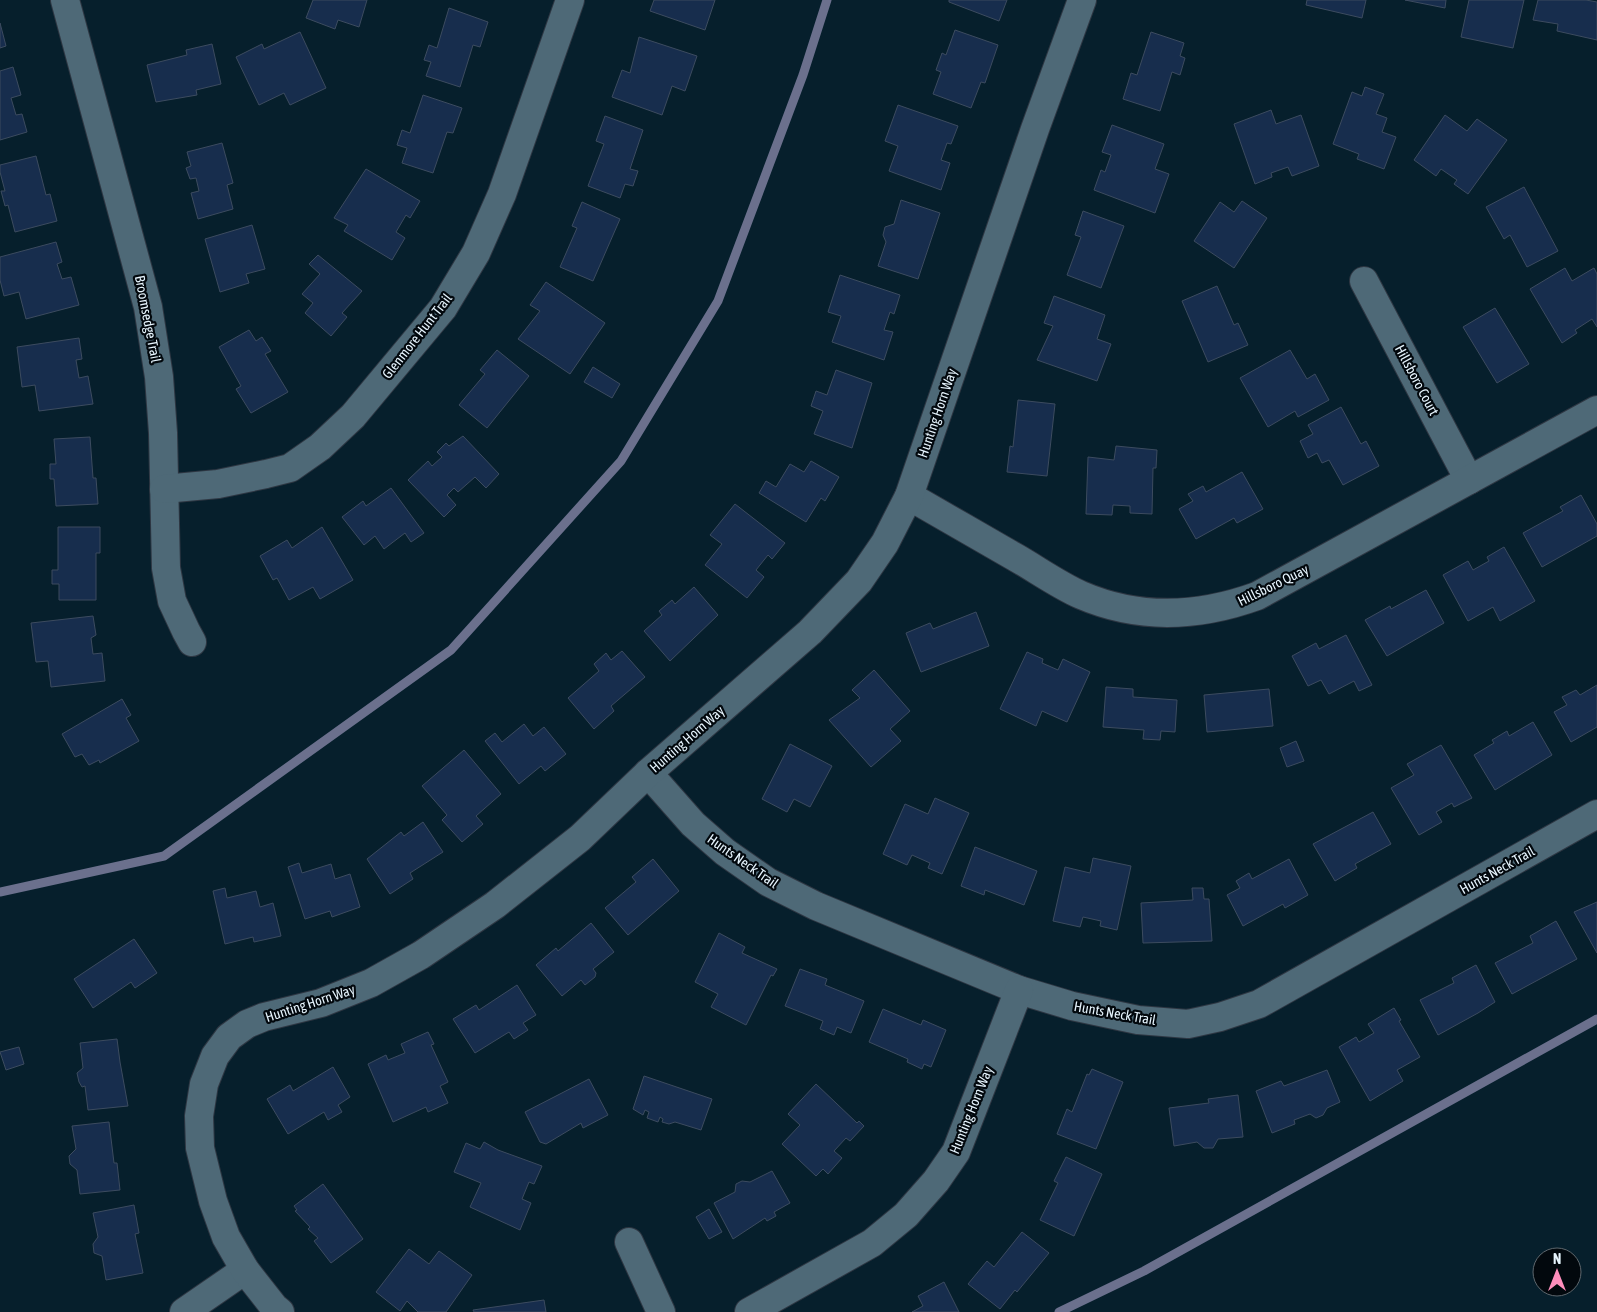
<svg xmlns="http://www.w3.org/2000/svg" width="1597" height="1312" viewBox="0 0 1597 1312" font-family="'Asap Condensed',sans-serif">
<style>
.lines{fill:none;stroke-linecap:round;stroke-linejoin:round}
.stream{stroke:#6b708d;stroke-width:9}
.building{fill:#172d4d;stroke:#3c4b5f}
.street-casing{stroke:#2e3743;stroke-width:30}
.street{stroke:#4e6977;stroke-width:28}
.labels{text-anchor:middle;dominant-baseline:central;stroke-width:4.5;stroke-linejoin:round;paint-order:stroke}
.street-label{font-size:14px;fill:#e7f5fe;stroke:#02080d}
</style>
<rect width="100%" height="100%" fill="#061f2c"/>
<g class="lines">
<g class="stream">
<path d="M0,892L164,856L451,650L621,461L718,301L803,75L827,0"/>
<path d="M1059,1312L1144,1271L1597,1019"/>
</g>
</g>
<g class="building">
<path d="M313,0H367L359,27L338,20L335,29L306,18Z"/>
<path d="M654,0H715L705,30L650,11Z"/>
<path d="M949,0H1007L999,21L949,2Z"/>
<path d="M1307,0H1366L1362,18L1306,5Z"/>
<path d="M1405,0H1446L1445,8Z"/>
<path d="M1469,0H1524L1513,48L1461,37Z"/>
<path d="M1538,0H1586L1597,2V40L1557,31L1558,24L1533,20Z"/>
<path d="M449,8L488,22L480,47L473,45L460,87L426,76L431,62L424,60L429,45L437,48Z"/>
<path d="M0,23L6,46L0,48Z"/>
<path d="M955,30L998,45L985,83L981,82L971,108L933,94L941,72L936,70L942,53L946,55Z"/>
<path d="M300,32L326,88L290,105L284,93L259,105L236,57L262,44L264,49Z"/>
<path d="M1151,32L1184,43L1180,56L1185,58L1180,75L1172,72L1160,111L1123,99L1131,73L1137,75Z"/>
<path d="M639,37L697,56L685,91L672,86L662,115L612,97L622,70L630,73Z"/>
<path d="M212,44L221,84L196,90L197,95L156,102L147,65L187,55L186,50Z"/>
<path d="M13,67L21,95L11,98L16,115L22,114L27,132L0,140V71Z"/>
<path d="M1365,87L1384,94L1376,114L1387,118L1382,132L1396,137L1384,169L1357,159L1359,154L1333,144L1352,92L1362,96Z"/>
<path d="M423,95L462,108L453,133L447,132L433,173L402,163L407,148L397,145L402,130L410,133Z"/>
<path d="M898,105L958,126L951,144L947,143L941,160L950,163L941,190L889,171L898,146L885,141Z"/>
<path d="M1271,110L1276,124L1301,115L1319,166L1292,176L1288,167L1271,173L1272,177L1255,184L1234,124Z"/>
<path d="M1445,115L1467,131L1477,119L1507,140L1468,194L1454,184L1457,180L1441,169L1436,176L1414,160Z"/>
<path d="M605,116L643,130L630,169L638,171L633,186L625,184L620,198L588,186L604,144L596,141Z"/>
<path d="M1112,125L1164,144L1155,169L1169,174L1155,213L1094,190L1101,170L1105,172L1111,155L1102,152Z"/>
<path d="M222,143L233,183L227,185L233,209L198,219L191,193L199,191L196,178L190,179L186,168L191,166L187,152Z"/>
<path d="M36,156L46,195L50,194L57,221L15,232L8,205L5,206L1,191H5L0,172V165Z"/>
<path d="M366,169L420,201L410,218L406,215L396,232L405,238L392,260L344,231L348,225L334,218Z"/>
<path d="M1524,187L1558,251L1527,267L1510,235L1504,239L1486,207Z"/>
<path d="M901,200L940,213L918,279L878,266L886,242L883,235L885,227L894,224Z"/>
<path d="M1242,201L1267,218L1234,268L1194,241L1220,202L1234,212Z"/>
<path d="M582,202L620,219L593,281L560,267L577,228L572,226Z"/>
<path d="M1083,211L1124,226L1101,288L1067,275L1081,237L1075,235Z"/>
<path d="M252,225L265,269L246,274L249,283L220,292L205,239Z"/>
<path d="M56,242L62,262L57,264L62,279L71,277L79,305L26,319L19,292L4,296L0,280V257Z"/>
<path d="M318,255L362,291L342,313L347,317L331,336L305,313L313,303L302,294L320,274L309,264Z"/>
<path d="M1565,268L1572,281L1594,268L1597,274V327L1592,319L1575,330L1577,333L1562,343L1530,289Z"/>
<path d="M840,275L900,295L894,314L890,312L884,330L893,332L884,360L832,342L841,316L828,312Z"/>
<path d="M546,282L605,323L570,374L518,339L540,311L530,305Z"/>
<path d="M1217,286L1234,325L1238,323L1248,345L1208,362L1182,301Z"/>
<path d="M1054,296L1105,315L1097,339L1111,344L1097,381L1037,360L1053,326L1044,323Z"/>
<path d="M1495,308L1529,364L1497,383L1463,327Z"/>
<path d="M249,330L256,341L262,337L271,351L265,354L288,392L251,413L236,389L241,386L219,347Z"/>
<path d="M79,338L82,359L76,360L79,378L88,376L93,404L39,411L35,385L22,387L17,347Z"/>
<path d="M497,350L529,376L487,428L459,405L485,374L480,370Z"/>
<path d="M1290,350L1307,379L1315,374L1329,400L1298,417L1295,411L1268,427L1240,378Z"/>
<path d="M593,367L620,384L612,398L584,382Z"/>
<path d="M836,370L872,383L852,448L814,434L823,411L811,406L816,391L827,395Z"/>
<path d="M1018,400L1055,404L1047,476L1007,472L1010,446L1013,447Z"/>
<path d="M1341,407L1361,444L1366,441L1379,466L1343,485L1329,460L1322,463L1317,453L1308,458L1300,441L1313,434L1308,425Z"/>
<path d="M463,436L499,474L486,488L475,477L458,492L454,488L447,495L456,505L444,517L408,480L428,461L432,466L442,457L437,452L446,443L449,446Z"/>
<path d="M90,437L93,478H96L98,504L56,506L54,479H50V464H56L54,439Z"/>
<path d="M1116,446L1157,450L1156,468H1153L1152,514L1130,513V506L1113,505L1112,515L1086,514L1088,457L1114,460Z"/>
<path d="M811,461L839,477L825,501L821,498L806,522L759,493L766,481L776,487L790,464L804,472Z"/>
<path d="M1242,472L1263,509L1237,523L1234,518L1196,539L1179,509L1193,501L1188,494L1203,486L1206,492Z"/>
<path d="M391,488L424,533L411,542L405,533L384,549L375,536L364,545L342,517L363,501L366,506Z"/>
<path d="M1581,495L1597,524V536L1542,567L1523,533L1563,511L1560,507Z"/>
<path d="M735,504L785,543L772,559L768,555L756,570L764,577L747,598L705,565L722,544L710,535Z"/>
<path d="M58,527H100V553H96V600H59V584H52V570H58Z"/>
<path d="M322,527L353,580L320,599L313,587L289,600L277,578L273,580L260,556L287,540L292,548Z"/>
<path d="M1504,547L1535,601L1500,621L1493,607L1468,621L1443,575L1468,561L1473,570L1489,561L1487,557Z"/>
<path d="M694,587L718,615L670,661L644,631L662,615L659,611L672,600L675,604Z"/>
<path d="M1426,590L1444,623L1387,656L1365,620L1390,606L1391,609Z"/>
<path d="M976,612L989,646L921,672L906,633L930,623L933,629Z"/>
<path d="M93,616L96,635L91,638L93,654L102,653L105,681L51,687L48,661L36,662L31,623Z"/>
<path d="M1346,635L1372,685L1359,691L1354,681L1329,694L1321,680L1308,686L1292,656L1316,643L1319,649Z"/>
<path d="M622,651L645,677L611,706L614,711L594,729L568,698L599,671L594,664L606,653L611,660Z"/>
<path d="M1027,652L1043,659L1042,663L1058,670L1063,659L1090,672L1067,722L1042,711L1036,726L1000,709Z"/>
<path d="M874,670L910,711L890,729L901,741L871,767L829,720L860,698L852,690Z"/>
<path d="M1597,685V727L1571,742L1554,712L1567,705L1562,697L1576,690L1580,695Z"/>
<path d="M1106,687L1133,689V697L1177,700L1175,732L1161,731L1160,740L1143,739L1144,730L1103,727Z"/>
<path d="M1269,689L1273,726L1207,732L1204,695Z"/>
<path d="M122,699L131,715L126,718L139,741L100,763L99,760L89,765L82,754L75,757L62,734Z"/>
<path d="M1533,722L1552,755L1495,790L1474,755L1494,743L1492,740L1507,731L1509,736Z"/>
<path d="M524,724L533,736L544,727L566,754L545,771L541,766L519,784L485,741L495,733L502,742Z"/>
<path d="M1296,741L1304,761L1287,767L1280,748Z"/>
<path d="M790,744L832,766L810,807L794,799L787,812L762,799Z"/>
<path d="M1441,745L1472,798L1454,807L1452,803L1436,812L1442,822L1419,835L1391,788L1414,775L1407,764Z"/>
<path d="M464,750L501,794L476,816L483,824L462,842L442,820L447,815L422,786Z"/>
<path d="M935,798L969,813L942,874L928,868L930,863L912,855L907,865L883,854L905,804L928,814Z"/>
<path d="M1373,812L1391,844L1355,864L1357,868L1335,881L1313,844Z"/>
<path d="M423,822L443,852L410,873L413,879L390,894L367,859L401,832L404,836Z"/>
<path d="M975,847L1037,871L1024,905L985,890L984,895L961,886Z"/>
<path d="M1093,858L1131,866L1117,930L1100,926L1101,921L1083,917L1080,927L1053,921L1065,867L1090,873Z"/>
<path d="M653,859L679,891L628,935L605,908L636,882L632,877Z"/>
<path d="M1289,859L1308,895L1285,908L1283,904L1243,926L1227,895L1240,888L1236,881L1249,873L1252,879Z"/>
<path d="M299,863L302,873L331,864L335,879L350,874L360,907L332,917L330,911L305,919L288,867Z"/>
<path d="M225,888L227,898L256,891L260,907L273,903L281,936L254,942L253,937L225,944L213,891Z"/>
<path d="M1192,888H1203L1204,899H1209L1212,941L1143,943L1141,903L1193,900Z"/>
<path d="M1597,902V953L1574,912Z"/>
<path d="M1556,921L1577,959L1512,994L1495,963L1533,943L1530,936Z"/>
<path d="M591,923L614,952L593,969L596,973L595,977L585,985L581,980L562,996L536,965L556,948L558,951Z"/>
<path d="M719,933L745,947L742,953L777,969L773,976L771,975L746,1025L711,1007L718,994L695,982Z"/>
<path d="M134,939L157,973L135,988L131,982L93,1008L74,979Z"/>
<path d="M1476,965L1495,1002L1478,1013L1438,1035L1420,1000L1454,983L1452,978Z"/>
<path d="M800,969L827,979L825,985L864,1001L851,1033L837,1027L834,1035L820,1029L823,1021L785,1006Z"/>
<path d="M517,985L536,1015L523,1023L528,1030L514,1039L509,1032L475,1053L453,1019L476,1005L479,1010Z"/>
<path d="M1394,1008L1401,1020L1399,1021L1420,1057L1397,1070L1403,1081L1370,1101L1339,1047L1356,1037L1359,1042L1374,1033L1368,1024Z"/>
<path d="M883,1009L921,1025L923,1020L946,1030L931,1067L924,1064L922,1069L907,1062L908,1059L869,1042Z"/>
<path d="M428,1032L434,1044L431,1045L448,1082L440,1086L448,1103L428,1112L426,1107L393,1122L368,1064L386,1055L388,1060L405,1053L401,1044Z"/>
<path d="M117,1039L120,1062L128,1106L88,1110L85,1086L82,1087L79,1082L77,1073L83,1068L80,1043Z"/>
<path d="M19,1047L24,1064L6,1070L0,1052Z"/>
<path d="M333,1067L350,1097L338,1105L342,1112L328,1120L324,1112L288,1134L267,1099L290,1085L293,1091Z"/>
<path d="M1092,1069L1123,1082L1096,1149L1057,1134L1067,1109L1072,1112L1087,1074L1089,1075Z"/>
<path d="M1327,1070L1340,1102L1327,1108L1323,1115L1316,1118L1310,1114L1294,1120L1295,1124L1272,1133L1256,1091L1281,1081L1284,1086Z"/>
<path d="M644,1076L712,1099L701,1130L675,1122L669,1124L662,1122L663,1119L660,1117L658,1122L647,1118L649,1112L645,1110L643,1115L633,1109Z"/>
<path d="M589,1079L608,1115L583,1128L581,1123L546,1144L540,1142L525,1112Z"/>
<path d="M816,1084L857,1123L859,1121L864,1126L850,1141L846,1138L834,1151L842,1158L828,1174L823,1169L816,1176L782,1144L800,1125L788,1114Z"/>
<path d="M1238,1095L1243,1137L1218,1139L1213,1148H1204L1197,1142L1174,1146L1169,1108L1209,1103L1208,1099Z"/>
<path d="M109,1122L114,1163H117L120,1190L80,1194L77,1170L70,1164L69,1156L76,1149L72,1126Z"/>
<path d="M484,1142L498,1150L542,1166L534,1184L529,1182L522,1199L531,1203L520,1230L470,1207L481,1183L454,1172L466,1143L480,1149Z"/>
<path d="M1066,1157L1102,1174L1074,1236L1040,1220L1058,1183L1054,1181Z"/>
<path d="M772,1171L790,1203L774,1212L776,1216L767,1221L765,1218L733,1239L714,1203L735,1192L736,1184L742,1181L750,1182Z"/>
<path d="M323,1184L363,1239L331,1263L314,1241L318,1238L308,1229L310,1227L295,1211L297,1210L294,1206Z"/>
<path d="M134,1205L139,1233L135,1234L143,1273L106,1280L102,1256L94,1253L93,1244L98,1237L93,1213Z"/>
<path d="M709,1209L722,1232L709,1239L696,1217Z"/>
<path d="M1022,1232L1049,1253L1017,1292L1015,1290L1000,1309L968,1284L987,1261L994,1267Z"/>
<path d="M409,1249L429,1264L439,1251L472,1275L446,1312H418L407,1301L400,1311L376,1292Z"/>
<path d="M944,1282L959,1312H912L923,1306L918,1296Z"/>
<path d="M544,1300L546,1312H474L473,1310Z"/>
</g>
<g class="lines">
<g class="street-casing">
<g id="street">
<path d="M65,0L148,307L159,377L163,433L166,568L172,601L186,631L192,642"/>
<path d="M1364,281L1469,480"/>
<path d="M164,489L218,484L266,474L290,468L320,447L353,416L443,308L476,253L502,194L570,0"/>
<path d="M909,496C944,516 980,537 1015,557C1036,569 1060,586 1081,595C1139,620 1199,617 1257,596L1597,410"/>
<path d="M648,773L693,824L725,852L768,882L816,906L1019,990L1072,1006L1138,1020L1188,1024L1220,1017L1259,1004L1597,814"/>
<path d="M629,1242L661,1312"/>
<path d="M184,1312L245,1270"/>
<path d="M280,1312L274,1307L245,1270L226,1237L213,1201L200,1148L199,1116L204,1084L215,1056L229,1037L247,1024L264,1017L321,1003L371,983L421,955L495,905L580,838L648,773L810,632L859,581L885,543L909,496L1035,129L1082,0"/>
<path d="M749,1312L872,1243L906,1215L936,1181L956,1152L1019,990"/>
</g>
</g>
<use href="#street" class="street"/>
</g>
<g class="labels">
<g class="street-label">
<text transform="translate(148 319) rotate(79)">Broomsedge Trail</text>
<text transform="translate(417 336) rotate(-52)">Glenmore Hunt Trail</text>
<text transform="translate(1417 380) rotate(62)">Hillsboro Court</text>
<text transform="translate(937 413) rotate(-71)">Hunting Horn Way</text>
<text transform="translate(1273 585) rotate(-26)">Hillsboro Quay</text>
<text transform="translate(687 739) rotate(-41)">Hunting Horn Way</text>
<text transform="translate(743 861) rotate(35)">Hunts Neck Trail</text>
<text transform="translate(1497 870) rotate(-29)">Hunts Neck Trail</text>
<text transform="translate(310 1003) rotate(-18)">Hunting Horn Way</text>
<text transform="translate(1115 1013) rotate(10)">Hunts Neck Trail</text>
<text transform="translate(971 1110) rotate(-68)">Hunting Horn Way</text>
</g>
</g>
<g transform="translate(1557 1272)"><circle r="24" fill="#02080d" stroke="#5e676d"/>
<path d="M0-4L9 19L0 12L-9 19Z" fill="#fe8ebc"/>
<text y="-8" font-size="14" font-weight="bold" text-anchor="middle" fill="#e7f5fe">N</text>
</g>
</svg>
